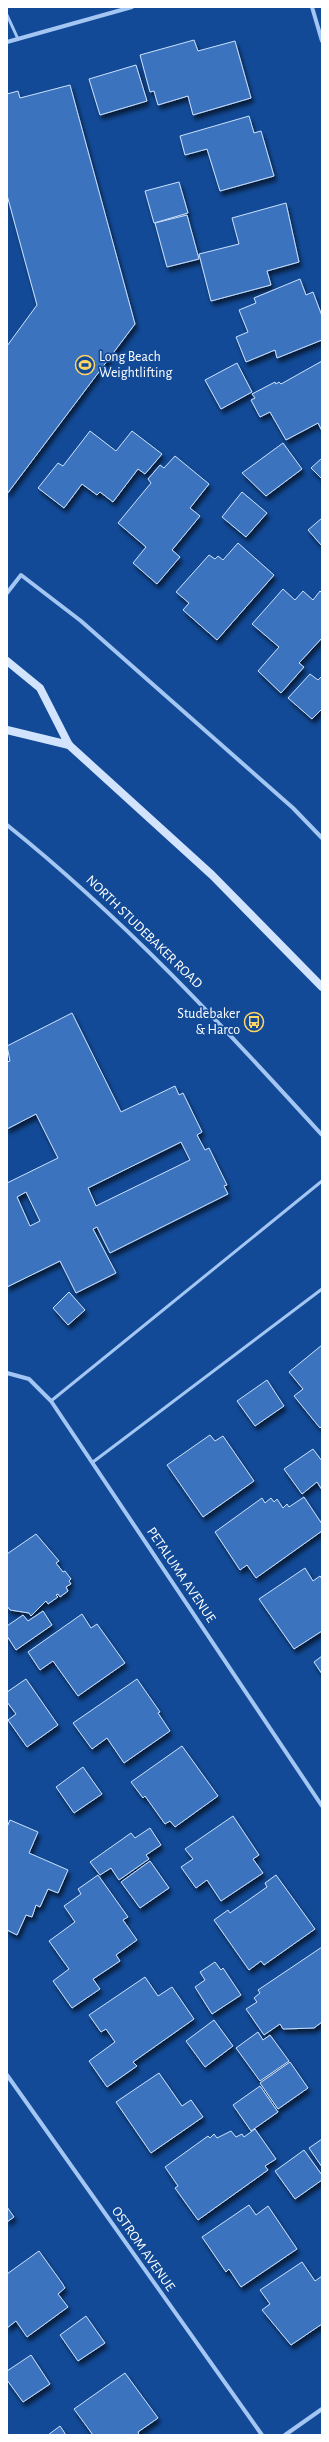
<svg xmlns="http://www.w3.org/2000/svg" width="329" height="2442" viewBox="0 0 329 2442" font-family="'Alegreya Sans',sans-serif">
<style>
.building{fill:#3b73bf;stroke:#cbe1fd;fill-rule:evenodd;filter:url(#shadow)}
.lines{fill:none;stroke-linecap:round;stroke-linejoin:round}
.lane{stroke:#a3c6f3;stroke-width:3}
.street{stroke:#a3c6f3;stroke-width:4}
.secondary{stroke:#d2e4fd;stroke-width:8}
.labels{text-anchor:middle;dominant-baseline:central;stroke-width:3.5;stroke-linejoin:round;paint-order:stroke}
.poi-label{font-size:14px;fill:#fff;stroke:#124a97;text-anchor:start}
.street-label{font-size:14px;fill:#fff;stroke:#124a97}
</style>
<defs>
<filter id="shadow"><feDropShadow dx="2.5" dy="4.5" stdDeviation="2" flood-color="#0009"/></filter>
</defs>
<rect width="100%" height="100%" fill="#124a97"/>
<g class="building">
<path d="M194,40L198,51L235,41L251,98L193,115L188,96L158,105L154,91L150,92L140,55Z"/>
<path d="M136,65L147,101L100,115L89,79Z"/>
<path d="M70,85L135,324L7,494V346L37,305L7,195V94L18,91L20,98Z"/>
<path d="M249,116L254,133L261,131L274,176L220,191L207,149L185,155L180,136Z"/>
<path d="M179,182L188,213L154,223L145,191Z"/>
<path d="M286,203L299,262L267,271L271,285L211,301L199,254L239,244L232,218Z"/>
<path d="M187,215L199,259L167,267L155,223Z"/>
<path d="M300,279L306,295L313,292L322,316V340L277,358L275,350L246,362L236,337L248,332L239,310L256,303L254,298Z"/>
<path d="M322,361V431L318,423L286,440L270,412L260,417L251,400L255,398L252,394L275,382L276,384L279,382L281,384Z"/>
<path d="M237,363L252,392L221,409L205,380Z"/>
<path d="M90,431L116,451L132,431L162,454L145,474L138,469L113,502L100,492L97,495L82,484L64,508L38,488L58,463L63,466Z"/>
<path d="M283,443L302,469L266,496L242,473Z"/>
<path d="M175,456L209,484L190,508L200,516L172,550L180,557L157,584L133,563L146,547L118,523L151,483L148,479L160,465L164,468Z"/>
<path d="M322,458V479L311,468Z"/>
<path d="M242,492L267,513L246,537L222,517Z"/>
<path d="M322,518V546L308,530Z"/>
<path d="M238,543L274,575L217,640L183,610L189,603L176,592L209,555L215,559L218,556L223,560Z"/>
<path d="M283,589L295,600L303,591L313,600L320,591L322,593V638L299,663L304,667L281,693L258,671L279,647L252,624Z"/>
<path d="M310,674L318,680L322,676V709L312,719L288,698Z"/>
<path d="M72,1013L121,1112L175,1086L179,1095L183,1093L202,1132L197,1135L205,1150L209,1148L227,1185L224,1186L228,1194L110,1253L97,1227L93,1229L116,1273L76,1293L60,1261L7,1287V1183L58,1158L36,1114L7,1129V1062L10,1061L7,1046ZM181,1142L190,1160L96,1206L88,1188ZM26,1192L40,1221L30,1226L17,1197Z"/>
<path d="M69,1292L85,1310L68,1325L53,1308Z"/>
<path d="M322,1345V1426L320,1428L294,1396L303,1389L289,1372Z"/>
<path d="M267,1380L284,1406L255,1426L237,1401Z"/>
<path d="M210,1435L215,1441L223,1436L254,1481L203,1517L167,1465Z"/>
<path d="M313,1449L322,1461V1490L317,1482L302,1494L284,1469Z"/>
<path d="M304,1497L322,1524V1531L256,1578L247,1565L240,1570L215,1532L262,1498L265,1503L271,1498L274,1502L277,1499L283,1508L287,1504L289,1507Z"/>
<path d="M36,1534L59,1561L56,1563L63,1572L65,1571L71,1579L69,1581L71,1584L66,1587L68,1591L60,1597L58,1594L56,1595L58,1597L48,1604L46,1601L31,1616L29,1613L10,1610L7,1606V1554Z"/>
<path d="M305,1568L313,1581L320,1576L322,1579V1631L294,1649L259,1599Z"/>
<path d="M43,1611L52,1625L16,1650L7,1636V1626L23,1615L28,1621Z"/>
<path d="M82,1614L91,1628L97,1624L125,1663L78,1696L53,1661L40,1670L28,1652Z"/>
<path d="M322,1656V1674L314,1662Z"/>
<path d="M26,1679L58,1725L27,1747L8,1720L16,1714L7,1702V1692Z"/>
<path d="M137,1679L160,1712L158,1713L170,1731L124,1763L107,1738L92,1749L73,1723Z"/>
<path d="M182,1746L218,1796L175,1827L170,1821L165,1824L145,1796L143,1798L131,1782Z"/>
<path d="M83,1767L102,1794L74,1813L56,1787Z"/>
<path d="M233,1816L259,1855L253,1859L263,1873L221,1901L207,1880L196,1888L181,1867L193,1859L185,1849Z"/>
<path d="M10,1820L38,1832L29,1853L68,1870L58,1893L48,1889L40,1907L36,1905L32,1917L26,1915L17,1935L7,1930V1827Z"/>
<path d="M150,1828L161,1845L146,1855L149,1859L119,1880L111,1868L100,1875L90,1862L131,1833L135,1838Z"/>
<path d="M150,1861L169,1888L140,1908L121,1882Z"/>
<path d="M98,1875L128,1917L123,1920L137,1940L116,1955L120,1961L93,1979L100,1989L72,2008L53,1981L69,1969L49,1941L75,1922L64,1906L81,1894L78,1889Z"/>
<path d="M276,1875L315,1929L264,1965L261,1961L249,1970L214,1920L228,1910L230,1913L267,1887L265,1883Z"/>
<path d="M322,1947V2022L314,2028L283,2029L280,2024L264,2035L246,2009L257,2002L254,1998L260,1993L258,1990Z"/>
<path d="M215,1962L221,1970L223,1968L241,1995L212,2014L195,1987L205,1980L200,1972Z"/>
<path d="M145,1977L158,1996L172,1987L194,2019L133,2062L137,2066L107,2087L89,2061L115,2042L106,2029L101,2032L89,2015Z"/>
<path d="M214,2020L233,2046L205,2067L186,2041Z"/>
<path d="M258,2032L263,2040L270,2035L289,2061L260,2081L236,2048Z"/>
<path d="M290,2062L308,2088L278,2109L260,2083Z"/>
<path d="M159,2073L182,2106L191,2100L203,2117L151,2153L116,2102Z"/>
<path d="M260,2086L278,2112L251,2131L233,2105Z"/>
<path d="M255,2129L276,2159L265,2166L268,2170L198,2220L175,2188L178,2186L165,2167L208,2136L210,2138L214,2134L217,2138L231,2131L236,2137L242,2134L244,2137Z"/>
<path d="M322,2139V2167L309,2148Z"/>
<path d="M304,2150L322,2175V2180L295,2199L275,2171Z"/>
<path d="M249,2205L256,2215L268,2206L297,2249L241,2287L229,2269L226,2272L202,2237Z"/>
<path d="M7,2207L14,2217L7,2222Z"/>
<path d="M39,2251L62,2283L65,2288L58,2294L68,2307L27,2337L16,2321L7,2328V2274Z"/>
<path d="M302,2262L315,2281L322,2276V2324L291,2345L262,2310L270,2304L260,2290Z"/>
<path d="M86,2316L105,2343L78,2361L60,2335Z"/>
<path d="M31,2355L50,2384L23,2402L7,2380V2371Z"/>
<path d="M125,2373L158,2418L138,2432L139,2435H93L74,2409Z"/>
<path d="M60,2426L66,2435H48Z"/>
</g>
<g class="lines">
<g class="lane">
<path d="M7,15L18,39"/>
<path d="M51,1401L322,1181"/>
<path d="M93,1462L322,1289"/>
</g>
<g class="street">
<path d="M312,7L322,41"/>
<path d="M7,42L132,7"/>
<path d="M7,593L21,575L81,621L293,808L322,838"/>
<path d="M7,825C122,917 223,1026 322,1135"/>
<path d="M7,1373L29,1379L51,1401L322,1806"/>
<path d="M7,2075L262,2435"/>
<path d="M285,2435L322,2409"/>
</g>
<g class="secondary">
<path d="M7,661L40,688L69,745L212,875L322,987"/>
<path d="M7,730L69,745"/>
</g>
</g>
<defs>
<g id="stadium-ring" transform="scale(1)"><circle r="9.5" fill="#124a97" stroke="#ffd565" stroke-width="1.5"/><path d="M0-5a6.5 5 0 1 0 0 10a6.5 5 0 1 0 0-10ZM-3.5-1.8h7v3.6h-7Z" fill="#ffd565"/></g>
<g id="bus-ring" transform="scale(1)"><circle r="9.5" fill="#124a97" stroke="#ffd565" stroke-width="1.5"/><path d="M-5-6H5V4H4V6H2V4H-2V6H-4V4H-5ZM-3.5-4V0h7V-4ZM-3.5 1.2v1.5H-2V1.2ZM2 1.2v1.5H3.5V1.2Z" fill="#ffd565"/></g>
</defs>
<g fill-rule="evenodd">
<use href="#stadium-ring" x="85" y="365"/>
<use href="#bus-ring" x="254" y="1022"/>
</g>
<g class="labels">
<g class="poi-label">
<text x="99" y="357">Long Beach<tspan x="99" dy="16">Weightlifting</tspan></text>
<text x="240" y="1014" text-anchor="end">Studebaker<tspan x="240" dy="16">&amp; Harco</tspan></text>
</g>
<g class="street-label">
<text transform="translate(144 932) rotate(44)">NORTH STUDEBAKER ROAD</text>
<text transform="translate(181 1575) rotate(56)">PETALUMA AVENUE</text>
<text transform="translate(143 2249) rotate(55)">OSTROM AVENUE</text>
</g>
</g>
<rect width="329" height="2442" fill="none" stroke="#ffffff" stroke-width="16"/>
</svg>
